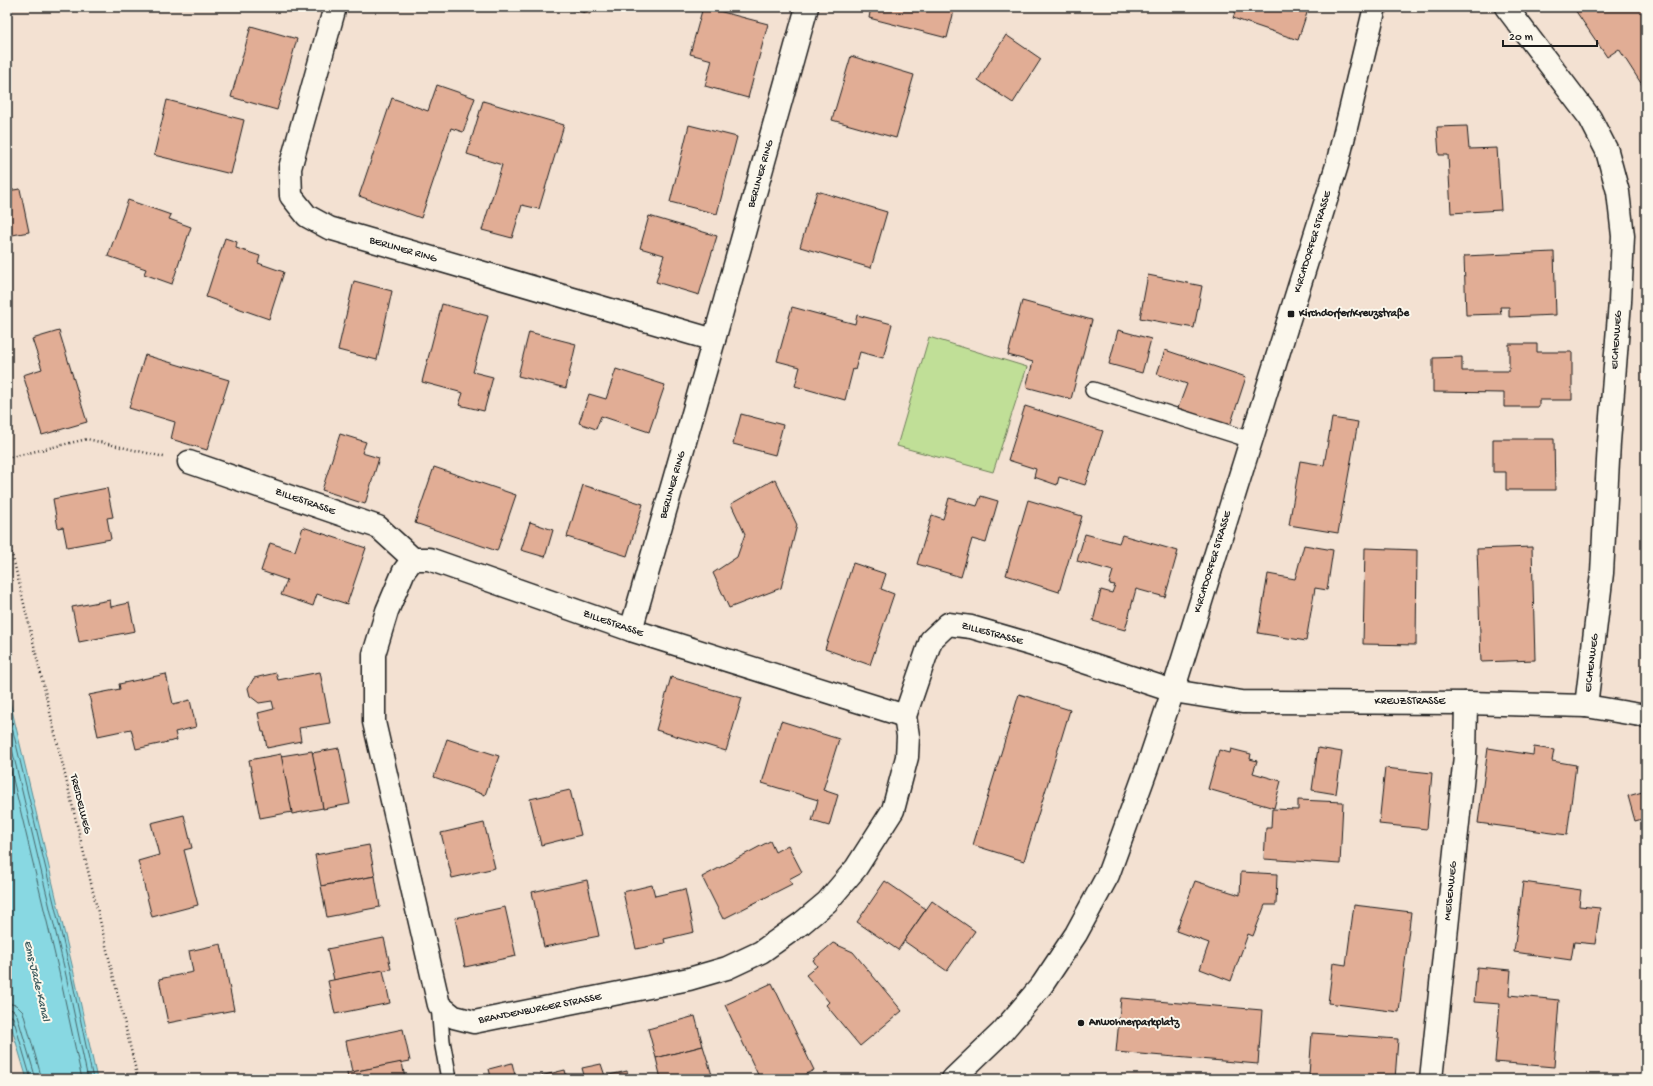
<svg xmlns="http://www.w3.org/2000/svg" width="1653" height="1086" viewBox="0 0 1653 1086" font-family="'Gochi Hand',sans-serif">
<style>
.green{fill:#c0df97;stroke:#6e7e5a}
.water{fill:#88d8e2;stroke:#5d8d93}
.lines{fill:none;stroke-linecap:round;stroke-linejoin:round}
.shore{stroke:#47676b;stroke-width:1}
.building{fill:#e1ad95;stroke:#1c1c1c}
.service-casing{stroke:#1c1c1c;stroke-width:18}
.minor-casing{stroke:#1c1c1c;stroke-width:25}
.tertiary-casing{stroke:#1c1c1c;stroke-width:25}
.path{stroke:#1c1c1c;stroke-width:2.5;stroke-dasharray:1 3;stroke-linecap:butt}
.service{stroke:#fbf7ec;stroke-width:15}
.minor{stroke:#fbf7ec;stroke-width:22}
.tertiary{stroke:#fbf7ec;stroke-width:22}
.poi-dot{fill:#1c1c1c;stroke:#fbf7ec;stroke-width:1.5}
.labels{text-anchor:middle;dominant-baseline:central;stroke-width:4;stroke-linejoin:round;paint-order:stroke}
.street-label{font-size:11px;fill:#1c1c1c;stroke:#fbf7ec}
.poi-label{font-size:11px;font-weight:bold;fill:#1c1c1c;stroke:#fbf7ec;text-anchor:start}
.water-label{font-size:12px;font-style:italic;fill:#425e61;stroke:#fbf7ec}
</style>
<rect width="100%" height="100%" fill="#f3e1d2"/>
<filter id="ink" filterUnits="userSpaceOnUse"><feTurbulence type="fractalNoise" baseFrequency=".025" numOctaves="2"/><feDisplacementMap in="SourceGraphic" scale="8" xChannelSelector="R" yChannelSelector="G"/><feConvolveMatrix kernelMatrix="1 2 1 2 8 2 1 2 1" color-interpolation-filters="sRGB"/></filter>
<g filter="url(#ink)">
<path class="green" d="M929,337L1027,367L993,472L897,446Z"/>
<path class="water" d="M7,689L73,969L97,1079H27L7,1012Z"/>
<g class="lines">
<g class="shore">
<path d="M7,706L70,970L93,1079"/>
<path d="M7,728L65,971L88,1079"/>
<path d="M7,754L59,972L82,1079"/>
<path d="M7,1003L16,1005L23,1012L42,1079"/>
<path d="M7,1009L13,1010L17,1015L36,1079"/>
<path d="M7,1014L13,1017L31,1079"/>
</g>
</g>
<g class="building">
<path d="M560,7H592L590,14Z"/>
<path d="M703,7L768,24L748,98L705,86L712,60L690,54Z"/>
<path d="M871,7H955L947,38L869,18Z"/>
<path d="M1237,7H1309L1298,40L1233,18Z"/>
<path d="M1573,7H1646V91L1619,49L1607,57Z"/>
<path d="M251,26L297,39L277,110L231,97Z"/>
<path d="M1006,35L1041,59L1013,103L978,80Z"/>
<path d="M851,56L914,75L896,138L832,120Z"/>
<path d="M437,85L475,98L463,132L451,128L421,218L359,196L392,98L428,111Z"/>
<path d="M167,100L244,120L231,174L154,155Z"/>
<path d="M483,101L564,125L539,209L522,205L512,238L482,230L502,165L467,154Z"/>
<path d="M689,125L737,137L717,214L670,202Z"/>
<path d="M1467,126L1469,149L1497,148L1501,210L1451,213L1448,155H1439L1437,127Z"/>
<path d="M20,189L29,232L7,236V191Z"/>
<path d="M817,191L887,212L871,268L800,247Z"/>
<path d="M128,200L171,215L169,219L191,227L172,284L144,274L146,269L108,256Z"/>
<path d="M649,216L717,236L699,295L656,282L664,255L640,248Z"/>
<path d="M225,238L237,242L236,248L260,256L258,263L284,272L269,319L206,297Z"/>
<path d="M1554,252L1556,315L1509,317V307H1500L1501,314L1466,315L1464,256Z"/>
<path d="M1148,275L1202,286L1194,328L1140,318Z"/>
<path d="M354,281L392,291L377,360L338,350Z"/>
<path d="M1022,301L1092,320L1071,399L1026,387L1033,362L1008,355Z"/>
<path d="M442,304L488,316L473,372L493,377L484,411L459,405L463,393L422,382Z"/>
<path d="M792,307L855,324L857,315L892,324L883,358L860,352L855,370L853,369L845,400L795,386L800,367L777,361Z"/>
<path d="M1118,330L1151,339L1142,373L1109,364Z"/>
<path d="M59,331L87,422L42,435L23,375L42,369L32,339Z"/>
<path d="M529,332L576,344L566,388L518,376Z"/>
<path d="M1509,344H1537V352H1572V400H1539V407H1504V393L1433,392V358L1462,357V371H1509Z"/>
<path d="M1165,350L1246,377L1230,426L1178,408L1187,384L1157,374Z"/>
<path d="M145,355L229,380L207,450L171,439L175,422L129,408Z"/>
<path d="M616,369L665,385L649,432L601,416L596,429L579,423L589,394L606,399Z"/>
<path d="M1025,406L1103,431L1085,485L1059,477L1057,485L1034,477L1036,469L1008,460Z"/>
<path d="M741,414L783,425L775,455L733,444Z"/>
<path d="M1332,418L1358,422L1338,533L1289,525L1300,461L1324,465Z"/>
<path d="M340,434L366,442L362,453L379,458L365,504L322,490Z"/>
<path d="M1493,439H1554L1555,490H1506V472H1493Z"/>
<path d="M434,467L516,495L497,551L415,523Z"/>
<path d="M775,479L797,525L781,588L729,608L713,573L737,557L745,534L731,504Z"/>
<path d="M583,485L643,504L627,556L567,537Z"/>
<path d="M107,488L113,517L107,518L111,539L67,547L63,527L58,528L53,499Z"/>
<path d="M981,496L998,501L986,543L972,539L961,577L917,564L932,515L943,519L949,498L977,506Z"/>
<path d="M1028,500L1082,516L1059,592L1006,575Z"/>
<path d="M530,522L553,530L545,557L521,550Z"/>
<path d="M303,527L366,548L347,604L317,594L313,606L281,595L287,580L261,571L270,543L295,551Z"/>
<path d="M1085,534L1119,543L1122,535L1178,551L1165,597L1136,589L1125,630L1093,621L1101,590L1112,593L1115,585L1109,584L1113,571L1077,561Z"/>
<path d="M1304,545L1333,550L1327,590L1315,588L1306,641L1258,633L1268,574L1295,579Z"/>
<path d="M1532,547L1535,660L1481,662L1477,549Z"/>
<path d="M1365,548L1417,550L1416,645L1363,644Z"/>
<path d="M853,563L886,574L881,589L894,594L870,665L825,649Z"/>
<path d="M110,600L111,607L129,603L135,631L79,642L72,607Z"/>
<path d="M320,672L330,723L299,728L301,741L267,748L264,732H262L258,713L274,709L272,701L259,703L250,696L248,688L254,678L276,673L278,680Z"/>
<path d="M166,674L173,704L190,700L196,727L175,732L177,740L136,749L131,729L98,736L89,695L120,689L119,684Z"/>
<path d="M671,677L742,698L726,751L656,730Z"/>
<path d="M1019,694L1070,710L1024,861L973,845Z"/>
<path d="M781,721L839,739L823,790L838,795L829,826L812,821L818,800L762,783Z"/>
<path d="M447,739L499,756L485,795L434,777Z"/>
<path d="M1534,747L1554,750L1552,761L1576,765L1567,835L1478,823L1488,748L1533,755Z"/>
<path d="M339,748L350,804L323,809L312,753Z"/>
<path d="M1318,748L1342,752L1336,794L1312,790Z"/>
<path d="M1231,749L1251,754L1250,759L1257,761L1253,773L1281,781L1274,808L1208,789L1219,750L1230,753Z"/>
<path d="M312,751L323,808L292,814L281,756Z"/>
<path d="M281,754L292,812L260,818L249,760Z"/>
<path d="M1385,768L1432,773L1427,829L1379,824Z"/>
<path d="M570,790L581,835L541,845L530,799Z"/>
<path d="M1646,791V818L1635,821L1628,796Z"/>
<path d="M1298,800L1343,802L1340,864L1264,859L1266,828H1271L1272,809L1298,810Z"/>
<path d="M184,815L192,848L184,850L198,905L152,917L138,861L159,855L151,823Z"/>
<path d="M484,823L495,868L452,878L441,833Z"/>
<path d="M770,841L775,852L788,845L802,872L789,879L792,884L723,919L702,877Z"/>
<path d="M369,845L375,876L321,886L315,855Z"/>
<path d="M1241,872L1277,874L1276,905H1265L1253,936L1248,934L1231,981L1200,969L1209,943L1176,931L1195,881L1240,895Z"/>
<path d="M375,876L380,907L327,917L321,886Z"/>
<path d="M587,880L599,936L544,947L532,892Z"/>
<path d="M885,881L926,909L898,950L857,922Z"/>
<path d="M1523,882L1581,890L1579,906L1600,908L1595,944L1574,942L1571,960L1514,952Z"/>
<path d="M652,885L655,896L685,889L694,932L664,939L665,943L636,949L623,892Z"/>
<path d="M932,901L975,931L947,971L904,941Z"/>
<path d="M1354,905L1411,912L1399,1012L1328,1003L1333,963L1346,965Z"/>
<path d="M505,907L516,956L465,967L455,918Z"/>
<path d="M384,938L391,969L334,980L327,949Z"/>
<path d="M833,943L853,952L902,1011L860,1046L826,1005L829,1002L806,975L817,966L813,960Z"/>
<path d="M221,944L234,1010L168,1023L159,979L193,972L189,951Z"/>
<path d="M1477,967L1511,970L1509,995L1559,1000L1554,1067L1495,1062L1500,1004L1474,1002Z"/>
<path d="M383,970L390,1003L335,1014L328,981Z"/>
<path d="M772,983L814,1070L796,1079H760L725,1005Z"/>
<path d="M1121,998L1262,1010L1258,1064L1116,1052Z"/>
<path d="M695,1016L703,1046L656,1058L648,1029Z"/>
<path d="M403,1029L410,1061L352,1072L346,1041Z"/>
<path d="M1312,1033L1398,1039L1395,1079H1342L1309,1075Z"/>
<path d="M703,1046L712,1075L697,1079H661L656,1058Z"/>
<path d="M402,1062L405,1079H348L347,1073Z"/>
<path d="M512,1063L516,1079H481L491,1077L489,1069Z"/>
<path d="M601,1064L605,1076L627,1071L629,1079H585L582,1068Z"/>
<path d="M565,1070L567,1079H528Z"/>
<path d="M712,1075L713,1079H697Z"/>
</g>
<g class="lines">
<g class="service-casing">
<g id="service">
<path d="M1093,390L1251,440"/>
<path d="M439,1005L442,1041L449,1079"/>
</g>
</g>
<g class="minor-casing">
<g id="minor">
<path d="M335,7L290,168L291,196L307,216L329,228L714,340L631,630"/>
<path d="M1506,7L1590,118L1607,151L1618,192L1623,236L1620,302L1609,442L1602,573L1586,706"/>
<path d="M714,340L807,7"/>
<path d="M189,462L378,527L413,559H429L631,630L905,716"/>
<path d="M413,559L404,571L387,611L374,654V722L439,1005L454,1017L474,1022L689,979L727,968L761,952L802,923L827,902L856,868L893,810L907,757L908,736L905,716L931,640L948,624L971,627L1033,645L1173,691L1242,702L1466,703L1586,706L1646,716"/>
<path d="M1431,1079L1465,756L1466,703"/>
</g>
</g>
<g class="tertiary-casing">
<path id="tertiary" d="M953,1079L1002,1032L1042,985L1076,934L1108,875L1147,768L1173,691L1337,165L1375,7"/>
</g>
<g class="path">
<path d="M7,458L87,439L164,457"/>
<path d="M7,533L138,1079"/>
</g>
<use href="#service" class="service"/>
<use href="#minor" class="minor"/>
<use href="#tertiary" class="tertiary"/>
</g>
</g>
<g class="poi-dot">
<rect x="1287" y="310" width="8" height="8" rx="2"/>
<circle cx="1081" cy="1023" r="4"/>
</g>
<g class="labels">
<g class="street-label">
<text transform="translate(761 174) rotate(-74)">BERLINER RING</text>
<text transform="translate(1313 242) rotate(-73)">KIRCHDORFER STRASSE</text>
<text transform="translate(403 250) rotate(16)">BERLINER RING</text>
<text transform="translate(1617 340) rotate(-86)">EICHENWEG</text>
<text transform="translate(673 485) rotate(-74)">BERLINER RING</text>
<text transform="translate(305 502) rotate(19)">ZILLESTRASSE</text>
<text transform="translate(1213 562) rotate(-73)">KIRCHDORFER STRASSE</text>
<text transform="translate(613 624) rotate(19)">ZILLESTRASSE</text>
<text transform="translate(992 634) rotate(15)">ZILLESTRASSE</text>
<text transform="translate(1592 663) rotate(-83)">EICHENWEG</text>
<text x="1410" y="702">KREUZSTRASSE</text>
<text transform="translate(80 804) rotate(76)">TREIDELWEG</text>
<text transform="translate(1451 891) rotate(-84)">MEISENWEG</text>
<text transform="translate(540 1009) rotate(-11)">BRANDENBURGER STRASSE</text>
</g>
<g class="poi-label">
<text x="1299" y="314">Kirchdorfer/Kreuzstraße</text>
<text x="1089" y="1023">Anwohnerparkplatz</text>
</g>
<g class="water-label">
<text transform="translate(36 981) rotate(77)">Ems-Jade-Kanal</text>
</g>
</g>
<rect width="1653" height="1086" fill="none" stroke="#fbf7ec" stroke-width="24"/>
<rect x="12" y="12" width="1629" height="1062" fill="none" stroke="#1c1c1c" stroke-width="1.5" filter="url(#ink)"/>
<path d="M1503 40v6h94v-6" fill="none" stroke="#1c1c1c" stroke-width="2"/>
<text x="1509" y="40" font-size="12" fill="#1c1c1c" stroke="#fbf7ec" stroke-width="3" paint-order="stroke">20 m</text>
</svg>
